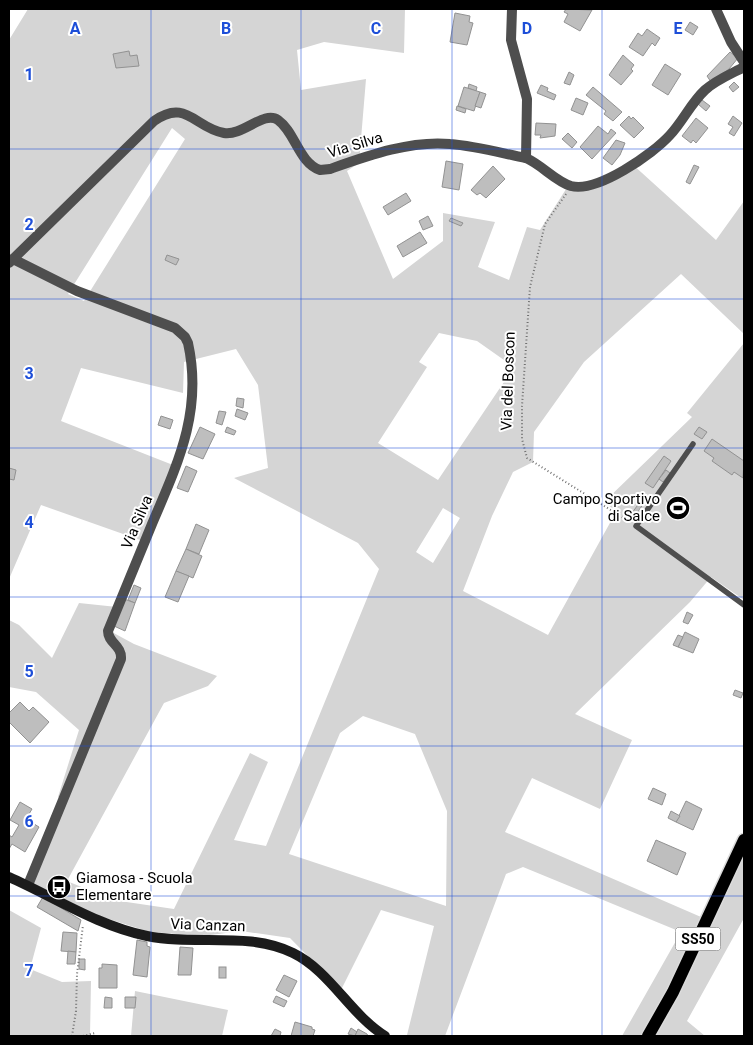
<svg xmlns="http://www.w3.org/2000/svg" width="753" height="1045" viewBox="0 0 753 1045" font-family="Roboto,sans-serif">
<style>
.green{fill:#d5d5d5;fill-rule:evenodd}
.building{fill:#bebebe;stroke:#929292}
.lines{fill:none;stroke-linecap:round;stroke-linejoin:round}
.primary-casing{stroke:#dbdbdb;stroke-width:15}
.path{stroke:#707070;stroke-width:2;stroke-dasharray:1 2.5;stroke-linecap:butt}
.lane{stroke:#4e4e4e;stroke-width:5.5}
.street{stroke:#4e4e4e;stroke-width:10}
.secondary{stroke:#1b1b1b;stroke-width:10}
.primary{stroke:#000;stroke-width:12}
.grid{fill:none;stroke:#1d4ed8;stroke-width:1;stroke-opacity:0.55}
.labels{text-anchor:middle;dominant-baseline:central;stroke-width:4;stroke-linejoin:round;paint-order:stroke}
.shield{fill:#fff;stroke:#4c4c4c;stroke-width:1}
.shield-label{font-size:14px;font-weight:bold;fill:#000}
.street-label{font-size:15px;fill:#000;stroke:#fff}
.poi-label{font-size:15px;fill:#000;stroke:#fff;text-anchor:end}
.grid-label{font-size:16px;text-anchor:middle;font-weight:bold;fill:#1d4ed8;stroke:#fff;stroke-width:4;stroke-linejoin:round;paint-order:stroke}
</style>
<rect width="100%" height="100%" fill="#fff"/>
<g class="green">
<path d="M28,9H405L404,53L324,42L297,50L301,90L366,79L359,163L347,171L393,279L443,241V213L495,222L478,267L509,280L527,227L540,230L568,186L581,189L631,163L716,240L744,201V334L681,274L584,362L534,432L533,462L513,472L492,516L463,591L548,635L611,521L619,513L604,502L692,417L687,413L744,343V600L711,577L690,602L575,714L632,740L600,809L532,778L505,832L701,917L744,831V918L687,1021L705,1036H622L681,932L523,867L506,874L445,1036L407,1035L434,926L381,910L341,990L290,938L241,931L203,936L150,932L96,915L32,883L66,803L58,797L79,730L36,692L9,687V620L19,625L52,658L79,603L117,607L110,631L134,644L217,676L208,686L164,703L67,881L113,900L174,909L250,753L268,762L234,840L266,846L379,569L358,543L234,478L268,468L258,385L236,349L184,362L183,393L81,368L61,421L173,465L143,541L41,505L9,579V40ZM172,128L185,139L84,301L68,294ZM439,333L477,341L514,367L438,480L378,443L427,367L419,362ZM443,508L460,518L433,563L416,552ZM363,716L415,734L447,811L446,906L289,854L340,733Z"/>
<path d="M9,910L41,928L30,969L62,982L91,981L90,1036H9Z"/>
<path d="M135,991L228,1010L222,1036H131Z"/>
</g>
<g class="building">
<path d="M566,9L592,10L580,31L564,22L568,14L564,12Z"/>
<path d="M455,13L470,16L469,22L473,23L467,45L450,42Z"/>
<path d="M690,22L698,27L693,35L685,30Z"/>
<path d="M647,29L660,38L655,46L652,43L643,56L629,47L638,33L642,36Z"/>
<path d="M129,51L130,56L137,55L139,66L116,68L113,54Z"/>
<path d="M730,52L738,58L729,69L711,82L707,76Z"/>
<path d="M623,55L634,65L631,69L633,71L621,85L609,75Z"/>
<path d="M665,64L681,74L668,95L652,85Z"/>
<path d="M569,72L574,75L570,85L564,83Z"/>
<path d="M734,82L739,87L733,92L729,87Z"/>
<path d="M469,84L477,87L476,91L468,88Z"/>
<path d="M541,85L548,88L547,91L556,95L554,100L537,93Z"/>
<path d="M464,87L480,92L474,111L458,106Z"/>
<path d="M593,87L622,112L613,121L604,114L606,111L586,95Z"/>
<path d="M480,92L486,94L481,108L475,106Z"/>
<path d="M576,98L588,103L583,115L571,110Z"/>
<path d="M702,100L710,106L706,111L698,104Z"/>
<path d="M457,106L466,109L465,113L456,110Z"/>
<path d="M629,116L631,119L633,117L644,128L634,138L620,125Z"/>
<path d="M733,116L742,123L734,136L729,133L733,127L728,124Z"/>
<path d="M696,118L708,128L696,143L693,140L691,143L682,136Z"/>
<path d="M536,123L556,124L555,136L540,138L541,135H535Z"/>
<path d="M598,126L608,134L611,129L616,133L592,159L580,147Z"/>
<path d="M568,133L577,142L572,148L562,139Z"/>
<path d="M616,140L625,143L620,155L612,165L603,158Z"/>
<path d="M446,161L463,164L459,190L442,187Z"/>
<path d="M694,165L699,167L690,184L686,182Z"/>
<path d="M493,166L505,179L486,198L480,193L477,195L471,190Z"/>
<path d="M406,193L411,201L388,215L383,207Z"/>
<path d="M428,216L433,226L423,230L419,221Z"/>
<path d="M451,218L463,223L461,226L449,221Z"/>
<path d="M420,232L427,243L403,257L397,246Z"/>
<path d="M167,255L179,259L176,265L165,260Z"/>
<path d="M237,398L244,399L243,408L236,406Z"/>
<path d="M237,409L248,413L245,420L235,416Z"/>
<path d="M219,411L226,412L222,425L216,423Z"/>
<path d="M161,416L173,420L170,429L158,425Z"/>
<path d="M200,427L215,434L203,459L188,453Z"/>
<path d="M227,427L236,431L234,435L225,432Z"/>
<path d="M699,427L707,432L702,439L694,434Z"/>
<path d="M712,439L744,461L743,478L734,472L732,475L712,461L714,458L704,451Z"/>
<path d="M664,456L671,461L653,488L645,483Z"/>
<path d="M186,466L197,471L188,492L177,488Z"/>
<path d="M9,468L16,470L14,480L9,479Z"/>
<path d="M666,470L670,473L663,482L659,479Z"/>
<path d="M645,495L648,497L635,516L632,513Z"/>
<path d="M196,524L209,530L199,554L186,549Z"/>
<path d="M186,549L202,556L193,578L176,571Z"/>
<path d="M176,571L189,576L178,602L165,597Z"/>
<path d="M134,585L141,588L135,603L128,600Z"/>
<path d="M124,599L135,603L125,631L114,626Z"/>
<path d="M687,612L693,615L688,624L683,622Z"/>
<path d="M685,632L699,639L693,653L678,647Z"/>
<path d="M678,635L683,637L678,647L673,645Z"/>
<path d="M735,690L743,693L741,698L733,695Z"/>
<path d="M20,702L29,711L33,707L49,722L30,743L9,722V713Z"/>
<path d="M653,788L666,794L662,805L648,799Z"/>
<path d="M686,801L702,809L693,830L676,822Z"/>
<path d="M20,802L32,809L26,819L39,827L25,852L12,844L9,849V835L12,837L19,825L10,820Z"/>
<path d="M671,811L680,816L676,822L668,818Z"/>
<path d="M656,840L686,853L677,875L647,861Z"/>
<path d="M43,897L81,920L78,931L37,907Z"/>
<path d="M63,932L77,933L76,952L61,951Z"/>
<path d="M137,940L147,942V946L150,947L147,977L133,975Z"/>
<path d="M180,947L193,948L191,975H178Z"/>
<path d="M68,951L76,952L75,964H67Z"/>
<path d="M79,959H85V970L79,969Z"/>
<path d="M102,964L117,965V988H99V968H102Z"/>
<rect x="219" y="967" width="7" height="11"/>
<path d="M284,975L297,981L289,997L276,990Z"/>
<path d="M276,996L287,1001L284,1007L273,1002Z"/>
<path d="M105,997L112,998V1008H104Z"/>
<path d="M125,997H136L135,1008H125Z"/>
<path d="M295,1022L312,1027V1029L315,1030L313,1036H291Z"/>
<path d="M351,1028L357,1032L355,1036L348,1034Z"/>
<path d="M275,1029L281,1032L280,1036H271Z"/>
<path d="M358,1029L367,1034L368,1036H355Z"/>
</g>
<g class="lines">
<g class="primary-casing">
<path id="primary" d="M648,1036L673,992L744,840"/>
</g>
<g class="path">
<path d="M566,194L545,224L530,287L522,406V439L527,458L630,522"/>
<path d="M72,1036L76,1011L77,974L83,925"/>
<path d="M83,1036L95,1033"/>
</g>
<path class="lane" d="M693,444L636,526L744,605"/>
<g class="street">
<path d="M716,9L731,42L744,62"/>
<path d="M526,158C542,165 555,181 571,186C597,193 653,154 670,135C683,121 691,103 705,90C716,80 731,74 744,67"/>
<path d="M13,259L77,291L175,328L185,337L188,343C203,411 178,463 152,524C137,560 123,595 108,631C108,643 122,645 121,659L28,885"/>
<path d="M9,263L154,121C186,98 195,128 224,133C243,136 264,110 278,120C295,132 299,163 320,170L330,169C367,156 411,140 450,144C476,146 501,153 526,158L527,99L511,40L512,9"/>
</g>
<path class="secondary" d="M9,877C54,897 98,926 147,936C195,946 248,931 293,953C330,971 350,1014 385,1036"/>
<use href="#primary" class="primary"/>
</g>
<path class="grid" d="M151,9V1036M301,9V1036M452,9V1036M602,9V1036M9,149H744M9,299H744M9,448H744M9,597H744M9,746H744M9,896H744"/>
<defs>
<g id="stadium-disc" transform="scale(1.25)"><circle r="9.5" fill="#000" stroke="#fff"/><path d="M0-5a6.5 5 0 1 0 0 10a6.5 5 0 1 0 0-10ZM-3.5-1.8h7v3.6h-7Z" fill="#fff"/></g>
<g id="bus-disc" transform="scale(1.25)"><circle r="9.5" fill="#000" stroke="#fff"/><path d="M-5-6H5V4H4V6H2V4H-2V6H-4V4H-5ZM-3.5-4V0h7V-4ZM-3.5 1.2v1.5H-2V1.2ZM2 1.2v1.5H3.5V1.2Z" fill="#fff"/></g>
</defs>
<g fill-rule="evenodd">
<use href="#stadium-disc" x="678" y="508"/>
<use href="#bus-disc" x="59" y="887"/>
</g>
<g class="labels">
<rect class="shield" x="675.5" y="927.5" width="45" height="23" rx="4"/>
<g class="shield-label">
<text x="698" y="939">SS50</text>
</g>
<g class="street-label">
<text transform="translate(355 145) rotate(-17)">Via Silva</text>
<text transform="translate(508 381) rotate(-88)">Via del Boscon</text>
<text transform="translate(137 522) rotate(-67)">Via Silva</text>
<text transform="translate(208 925) rotate(2)">Via Canzan</text>
</g>
<g class="poi-label">
<text x="660" y="499">Campo Sportivo<tspan x="660" dy="17">di Salce</tspan></text>
<text x="76" y="878" text-anchor="start">Giamosa - Scuola<tspan x="76" dy="17">Elementare</tspan></text>
</g>
</g>
<g class="grid-label">
<text x="75" y="34">A</text>
<text x="226" y="34">B</text>
<text x="376" y="34">C</text>
<text x="527" y="34">D</text>
<text x="678" y="34">E</text>
<text x="29" y="80">1</text>
<text x="29" y="230">2</text>
<text x="29" y="379">3</text>
<text x="29" y="528">4</text>
<text x="29" y="677">5</text>
<text x="29" y="827">6</text>
<text x="29" y="976">7</text>
</g>
<rect width="753" height="1045" fill="none" stroke="#000000" stroke-width="20"/>
</svg>
